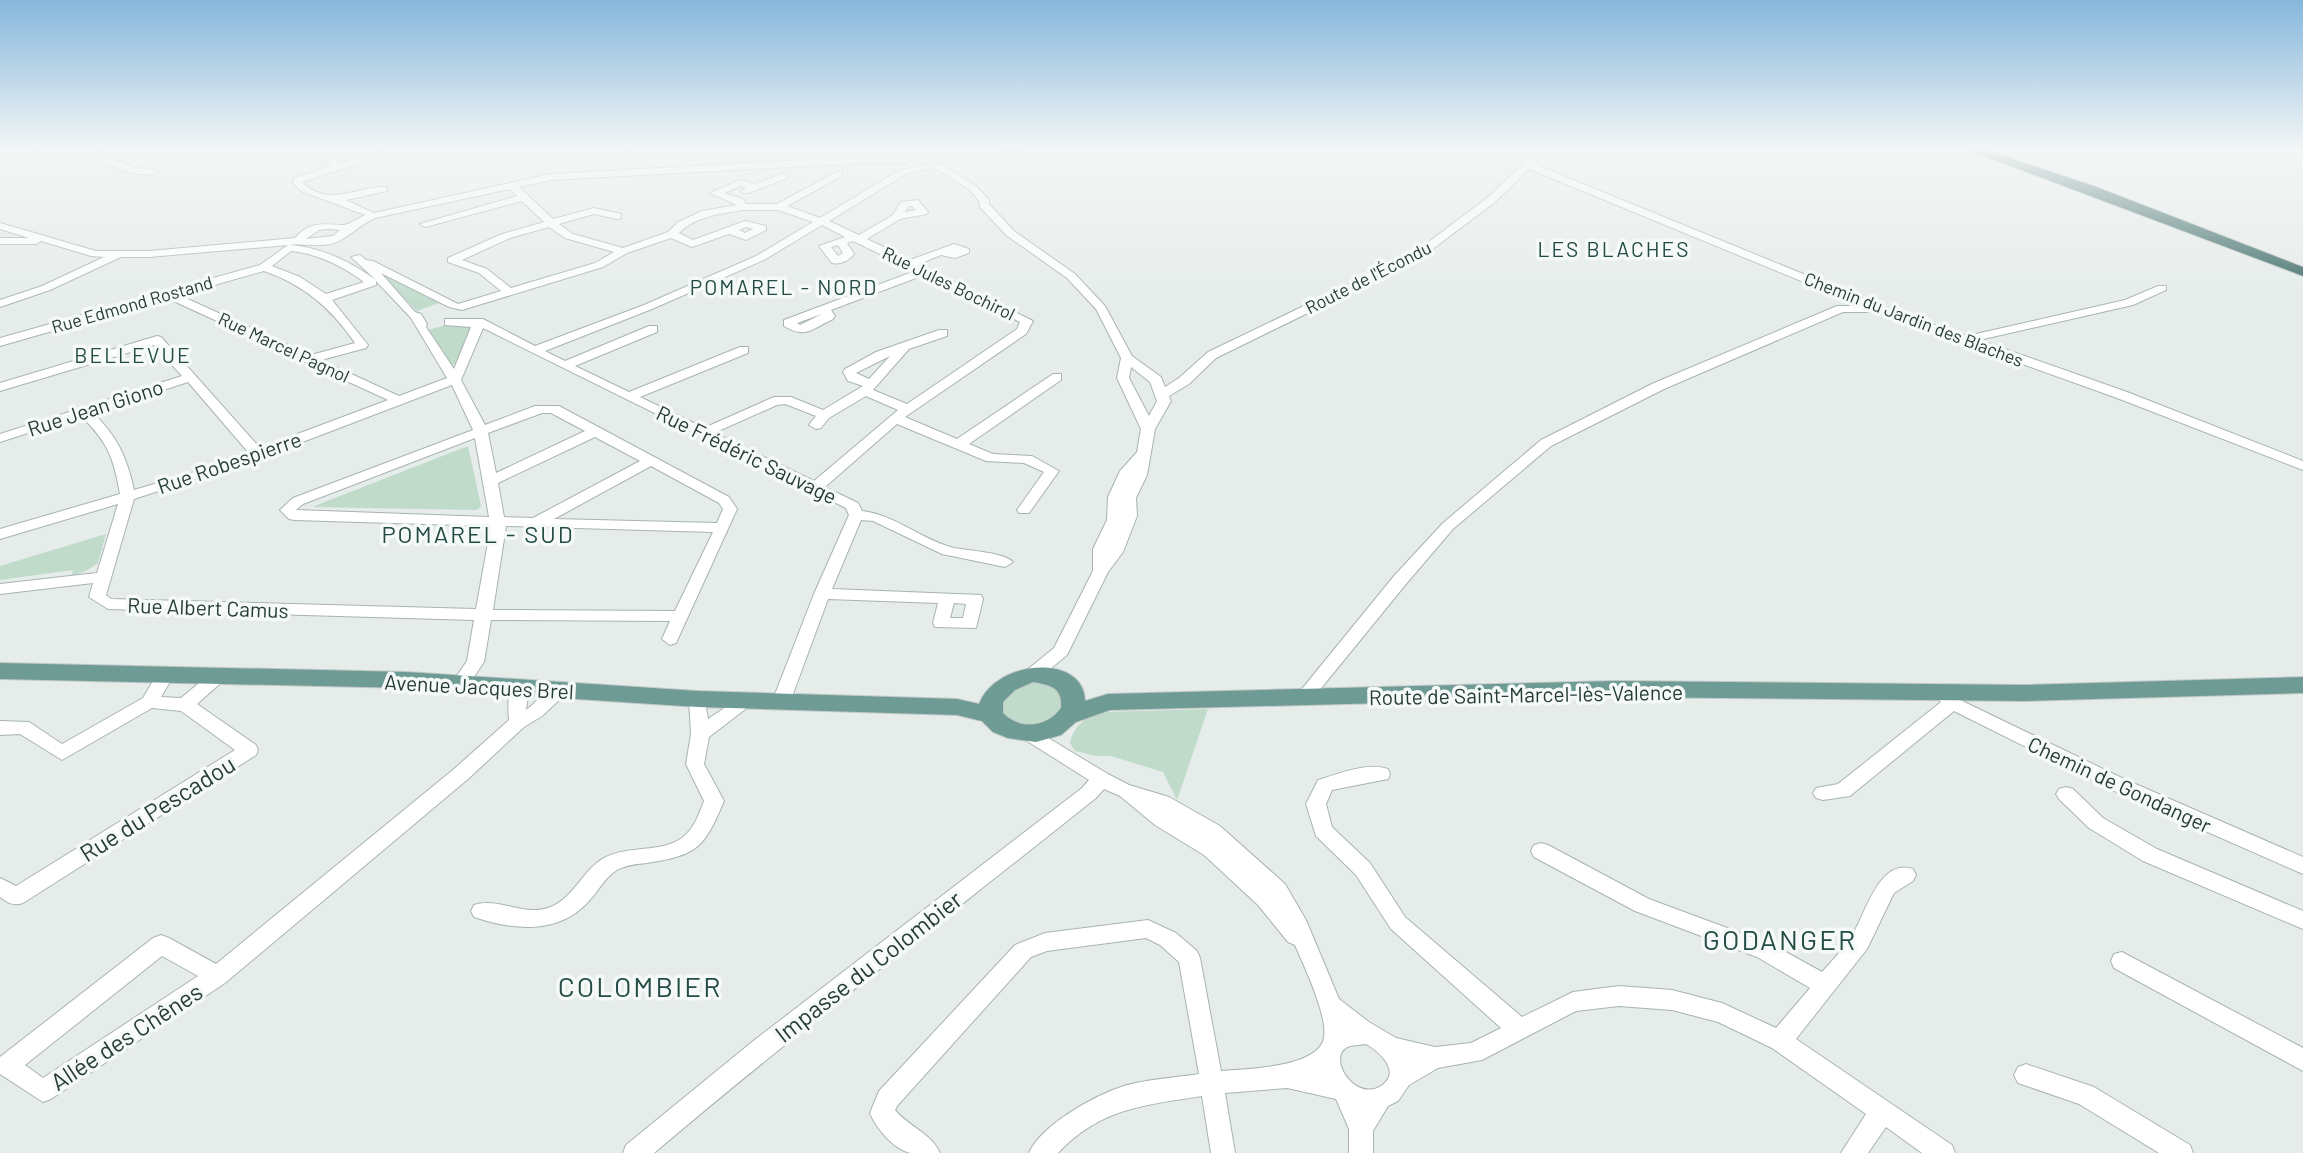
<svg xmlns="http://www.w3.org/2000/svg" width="2303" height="1153" viewBox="0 0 2303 1153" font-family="Barlow,sans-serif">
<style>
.green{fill:#c0dbca}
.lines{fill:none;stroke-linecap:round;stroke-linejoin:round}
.minor-casing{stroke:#a8b4b1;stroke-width:2}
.major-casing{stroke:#c2c8c7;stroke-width:2}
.highway-casing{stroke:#c2c8c7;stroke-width:2}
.minor{fill:#fff;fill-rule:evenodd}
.major{fill:#6e9c95;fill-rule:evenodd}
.highway{fill:#356560;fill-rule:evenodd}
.shaded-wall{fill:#828b88}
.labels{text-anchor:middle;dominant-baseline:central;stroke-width:7;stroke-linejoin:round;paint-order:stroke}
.far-street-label{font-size:18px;fill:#263c38;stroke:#f5f9f7}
.far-quarter-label{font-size:21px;letter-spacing:2px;fill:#244c46;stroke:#f5f9f7}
.street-label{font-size:21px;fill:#263c38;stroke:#f5f9f7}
.quarter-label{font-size:24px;letter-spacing:2px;fill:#244c46;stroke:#f5f9f7}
.near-street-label{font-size:24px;fill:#263c38;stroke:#f5f9f7}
.near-quarter-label{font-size:28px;letter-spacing:2px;fill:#244c46;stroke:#f5f9f7}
</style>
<rect width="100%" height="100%" fill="#e5ecea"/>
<g class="green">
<path d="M384,271L442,302L417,311L379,273Z"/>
<path d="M453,323L473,324L459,362L451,365L428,330Z"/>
<path d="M468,446L481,506L477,510L312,507Z"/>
<path d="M106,534L98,563L86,571L71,576L73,570L0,580V566Z"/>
<path d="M1031,680L1060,688L1064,710C1039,726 1030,733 1003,715C998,688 1010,690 1031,680Z"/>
<path d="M1208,709L1177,800L1163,772L1111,756H1096L1075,751L1070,743C1074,725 1086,717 1103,712Z"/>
</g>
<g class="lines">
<g class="minor-casing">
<g id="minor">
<path d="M22,150H38L18,155V151Z"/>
<path d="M91,150C105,150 118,162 132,167C141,170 151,167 159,172C144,181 99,165 91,150Z"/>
<path d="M272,150H283L274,157H268L266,155Z"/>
<path d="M310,150H321L340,163L385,150H400L302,182C330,209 357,185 387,187V191L346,200L374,213L551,174L862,157H905L910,160L905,163H862L551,180L519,187L553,219L594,208L621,214V218L617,219L594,214L559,224L573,234L623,248L668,232L678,222L702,211L737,205L710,193L740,180L755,184L781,174H787V178L749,193H743L741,191L746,188L741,186L724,193L743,199L746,204H777L836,172H842V176L787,206L820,218L900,170L929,164V168L906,174L829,221L859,235L893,215L901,202L918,200L928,212L927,214L900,219L867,239L910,260L954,244L969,249V253L955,258L941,255L919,264L1033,321L1026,334L905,417L957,439L1053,374H1061V380L969,444L993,454L1032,456L1059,471L1029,513H1019L1017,510L1044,472L1024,463L986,461L897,424L825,487L858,503L862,511C896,515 922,540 954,548C969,551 1003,552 1013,562L1005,567L942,554L873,521L861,520L832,589L981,595L983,599L976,628L935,627L933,623L938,603L828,599L790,702L787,706H775L772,702L814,594L849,515L846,508L483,328L461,380L485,425L535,406H559L729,497L737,509L676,643L670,645L662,639L670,621L491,620L484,662L467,687H455L452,683L467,661L474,620L108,609L89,597L93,583L0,594V584L97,573L118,504L0,539V529L120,494C114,459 108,442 81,416L0,442V434L182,376L154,345L0,391V383L157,336L161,337L260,448L388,400L167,298L0,346V338L260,265L288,245L149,257H121L50,290L0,307V300L42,286L104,257L91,256L41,241L36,244H0V238H29L0,229V223L96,251H149L295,238C311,220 323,225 344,225C349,224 359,218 365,215L301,191L293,183V179L331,165ZM510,189L517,196L420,224L425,227L522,201L544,222L502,234L448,258V262L479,273L501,291L458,304L373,261L366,260L360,255L351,257L376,280C349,261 323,248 290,245C306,243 326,249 341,240C353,233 362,224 375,218ZM909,206H912L916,210L905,212ZM743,210H778L813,222L756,256L644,305L535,346L483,319H445V325L471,327L454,369L426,327L427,324L421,314L415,312L381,273L449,307L462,310L603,267L627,253L671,238L692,247L729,234L746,240L766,230V226L745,221L693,240L679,233C696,216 720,214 743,210ZM822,225L845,237L819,246L832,263C840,265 850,260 854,254L847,243L853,241L915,271L784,320V326C806,339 812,329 833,319L835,316L831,310L924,275L1020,322L1017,329L907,404L873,390L909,349L947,336V330H939L876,352L845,369L843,372L848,381L863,386L823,410L791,397H774L704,428L640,397L748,353V347H740L629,392L575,366L657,332V326H649L565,361L545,351L652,309L764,260ZM549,227L565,238L614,252L595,263L511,288L487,269L462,260L510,238ZM746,227L753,229L745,233L739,230ZM328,229L340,230L333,236L306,239L319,230ZM838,245L843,253L838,256L831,247ZM291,251C319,254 342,266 364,282L326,294L300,277L272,266ZM264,271C304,285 331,308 355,343L311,355L179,295ZM376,281L411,318L447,378L399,396L321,360L366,348L368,345L332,300L376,285ZM822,314L800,325L797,323ZM890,356L869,379L856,373ZM188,382L248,452L191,473L134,490C127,457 117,436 93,413ZM452,385L473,430L293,498L280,510L289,519L294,520L491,526L476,609L111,599L106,595L134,499L263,457ZM866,396L898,410L814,481L714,433L777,405L785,404L816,416L809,425L816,429L821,428L829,418ZM542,413H551L585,431L496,473L488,433ZM595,437L640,461L533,518L504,517L498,483ZM475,438L489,517L296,510L303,504ZM651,466L719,503L723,509L717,523L554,519ZM506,526L713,532L675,611L493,610ZM954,603L966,604L963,618H950Z"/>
<path d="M1135,150L1130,153L1016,157L971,162L966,159L971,156L1016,151Z"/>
<path d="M1538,150H1548L1534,164L1889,309L1967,336L2125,300L2158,286H2166V290L2133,305L1979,340L2127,392L2303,461V470L2117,398L1877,312H1843L1664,389L1551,446L1453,529L1406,584L1309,703H1297L1294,699L1297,695L1394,576L1443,523L1541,440L1654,383L1837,306H1862L1529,169L1495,202L1422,257L1216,358L1189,384L1169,396L1171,401L1155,429L1147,475L1136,498L1137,516L1123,552L1108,572L1067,655L1039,678H1027L1024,674L1027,670L1054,648L1093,571V549L1107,520L1108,497L1120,471L1137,452L1141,429L1117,378L1121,358L1096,309L1067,278L1006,235L980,207L979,201L970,190L935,168V164H941L976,186L989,200V204L1014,231L1075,274L1105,306L1132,356L1161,377L1165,387L1179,378L1208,352L1414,253L1487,198ZM1131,367L1150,382L1157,401L1149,416L1129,378Z"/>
<path d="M165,669L171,671L174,675L161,697L181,698L211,673H223L226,677L223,681L197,704L256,745L258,750L256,755L23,903C13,906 8,903 0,897V878L16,886L235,750L181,711L152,708L62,760L20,734L0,735V721L29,722L62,744L143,698L159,671Z"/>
<path d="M520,682L526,684L529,688L526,710C538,702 550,682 566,687L569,691L542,716L524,727L468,779L225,983L51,1099L43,1102L0,1074V1057L153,938L161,935L169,938L216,964L454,769L509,720C508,707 507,696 514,684ZM162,956L198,976L43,1078L25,1065Z"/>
<path d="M1943,686L1949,688L1958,699L2124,779L2303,857V874L2110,789L1954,711L1850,796L1823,800L1816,798L1813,793L1816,788L1838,784L1941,702L1934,692L1937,688Z"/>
<path d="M698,693L704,695L708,719L741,697H753L756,701L709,737L704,764L724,801C704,848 698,855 647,863C637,864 626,865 617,870C604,878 598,892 588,902C558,935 512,930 474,917L471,911L474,905C497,897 523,916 548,908C574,899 582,870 604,858C628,845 661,853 682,838C694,829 699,814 704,801L686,764L691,734L689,699L692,695Z"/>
<path d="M1030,727L1108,774L1129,785L1169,797L1220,826L1285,884L1306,920L1339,999L1369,1022L1396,1038L1435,1047L1471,1043L1501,1028L1391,929L1356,875L1316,836L1306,804L1318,780C1339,774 1366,762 1388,769L1390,774L1388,779L1332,790L1326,804L1332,827L1370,863L1405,917L1522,1017L1573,992L1619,986L1672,990L1722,1003L1776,1028L1810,988L1757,957L1635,911L1534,857L1531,851L1534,845L1541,843L1548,845L1649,899L1773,945L1822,972C1832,961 1842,950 1851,937C1865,917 1878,857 1913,869L1916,875L1913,881L1894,893L1867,949L1796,1039L1952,1145L1955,1153H1922L1886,1127L1868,1153H1841L1866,1114L1772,1048L1718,1022L1672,1010L1619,1006L1576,1011L1482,1060L1438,1068L1409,1085L1398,1101L1388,1106L1373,1131V1153H1349V1129L1336,1099L1287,1088L1225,1093L1235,1153H1211L1202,1096C1145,1105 1100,1108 1058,1153H1029C1041,1125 1095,1095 1124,1086C1147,1079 1174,1078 1199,1074L1179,962L1160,945L1146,938L1047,951L1031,957L897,1106L895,1110C908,1126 932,1134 940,1153C931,1153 920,1153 911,1153C894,1150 876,1128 870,1113L879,1091L1015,945L1045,933L1148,920L1176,933L1197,951L1200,958L1221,1071C1245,1069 1318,1068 1324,1038C1328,1016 1304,966 1295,945L1288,942L1258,905L1204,855L1155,825L1120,796L1104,789L1096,798C948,916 798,1031 654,1153H623L626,1145L752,1042L1082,788L1089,780L1024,739L1021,734L1024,729ZM1366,1044C1380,1052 1402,1072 1381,1086C1354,1103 1324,1054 1350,1046C1355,1045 1361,1045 1366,1044Z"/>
<path d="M2066,787L2073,789L2103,818L2157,849L2303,911V929L2143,861L2089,828L2059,799L2056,794L2059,789Z"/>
<path d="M2122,952L2303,1048V1071L2114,968L2111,961L2114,954Z"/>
<path d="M2026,1064L2094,1087L2190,1145L2193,1153H2159L2079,1104L2018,1083L2014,1075L2018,1067Z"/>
</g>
</g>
<g class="major-casing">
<path id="major" d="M0,663L407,672L698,691L957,699L979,704C996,659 1084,653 1085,701L1108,694L1615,681L2025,685L2303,677V693L2025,701L1615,697L1110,710L1076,722L1061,735L1036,742L1008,738L993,732L982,721L957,715L698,707L407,688L0,679ZM1033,682C1051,685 1063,688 1061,708C1047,728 1019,730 1003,713V702L1015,690Z"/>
</g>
<g class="highway-casing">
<path id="highway" d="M1968,150H1986L2094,186L2303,267V276Z"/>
</g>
<use href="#minor" class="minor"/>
<use href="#major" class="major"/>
<use href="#highway" class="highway"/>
</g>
<path class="shaded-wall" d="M622,150H636L622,152Z"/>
<linearGradient id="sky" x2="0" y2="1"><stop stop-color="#86b7dc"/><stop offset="0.48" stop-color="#f3f6f6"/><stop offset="1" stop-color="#f3f6f6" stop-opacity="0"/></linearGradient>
<rect width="2303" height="311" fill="url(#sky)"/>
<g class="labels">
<g class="far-street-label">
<text transform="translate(1368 277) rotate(-27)">Route de l'Écondu</text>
<text transform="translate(949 283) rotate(26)">Rue Jules Bochirol</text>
<text transform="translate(132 304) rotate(-16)">Rue Edmond Rostand</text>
<text transform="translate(1914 319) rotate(21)">Chemin du Jardin des Blaches</text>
<text transform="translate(284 347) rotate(25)">Rue Marcel Pagnol</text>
</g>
<g class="far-quarter-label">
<text x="1614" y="248">LES BLACHES</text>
<text x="784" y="286">POMAREL - NORD</text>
<text x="133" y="354">BELLEVUE</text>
</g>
<g class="street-label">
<text transform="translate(95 407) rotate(-18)">Rue Jean Giono</text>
<text transform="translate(747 454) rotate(26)">Rue Frédéric Sauvage</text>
<text transform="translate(229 462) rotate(-19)">Rue Robespierre</text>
<text transform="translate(208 607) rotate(2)">Rue Albert Camus</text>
<text transform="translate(479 686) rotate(3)">Avenue Jacques Brel</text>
<text transform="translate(1526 694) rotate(-1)">Route de Saint-Marcel-lès-Valence</text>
<text transform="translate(2120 784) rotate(25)">Chemin de Gondanger</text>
</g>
<g class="quarter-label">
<text x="478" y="533">POMAREL - SUD</text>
</g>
<g class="near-street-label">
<text transform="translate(157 808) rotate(-32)">Rue du Pescadou</text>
<text transform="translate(868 966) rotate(-38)">Impasse du Colombier</text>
<text transform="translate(126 1036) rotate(-33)">Allée des Chênes</text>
</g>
<g class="near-quarter-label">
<text x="1780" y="939">GODANGER</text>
<text x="640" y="986">COLOMBIER</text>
</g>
</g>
</svg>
